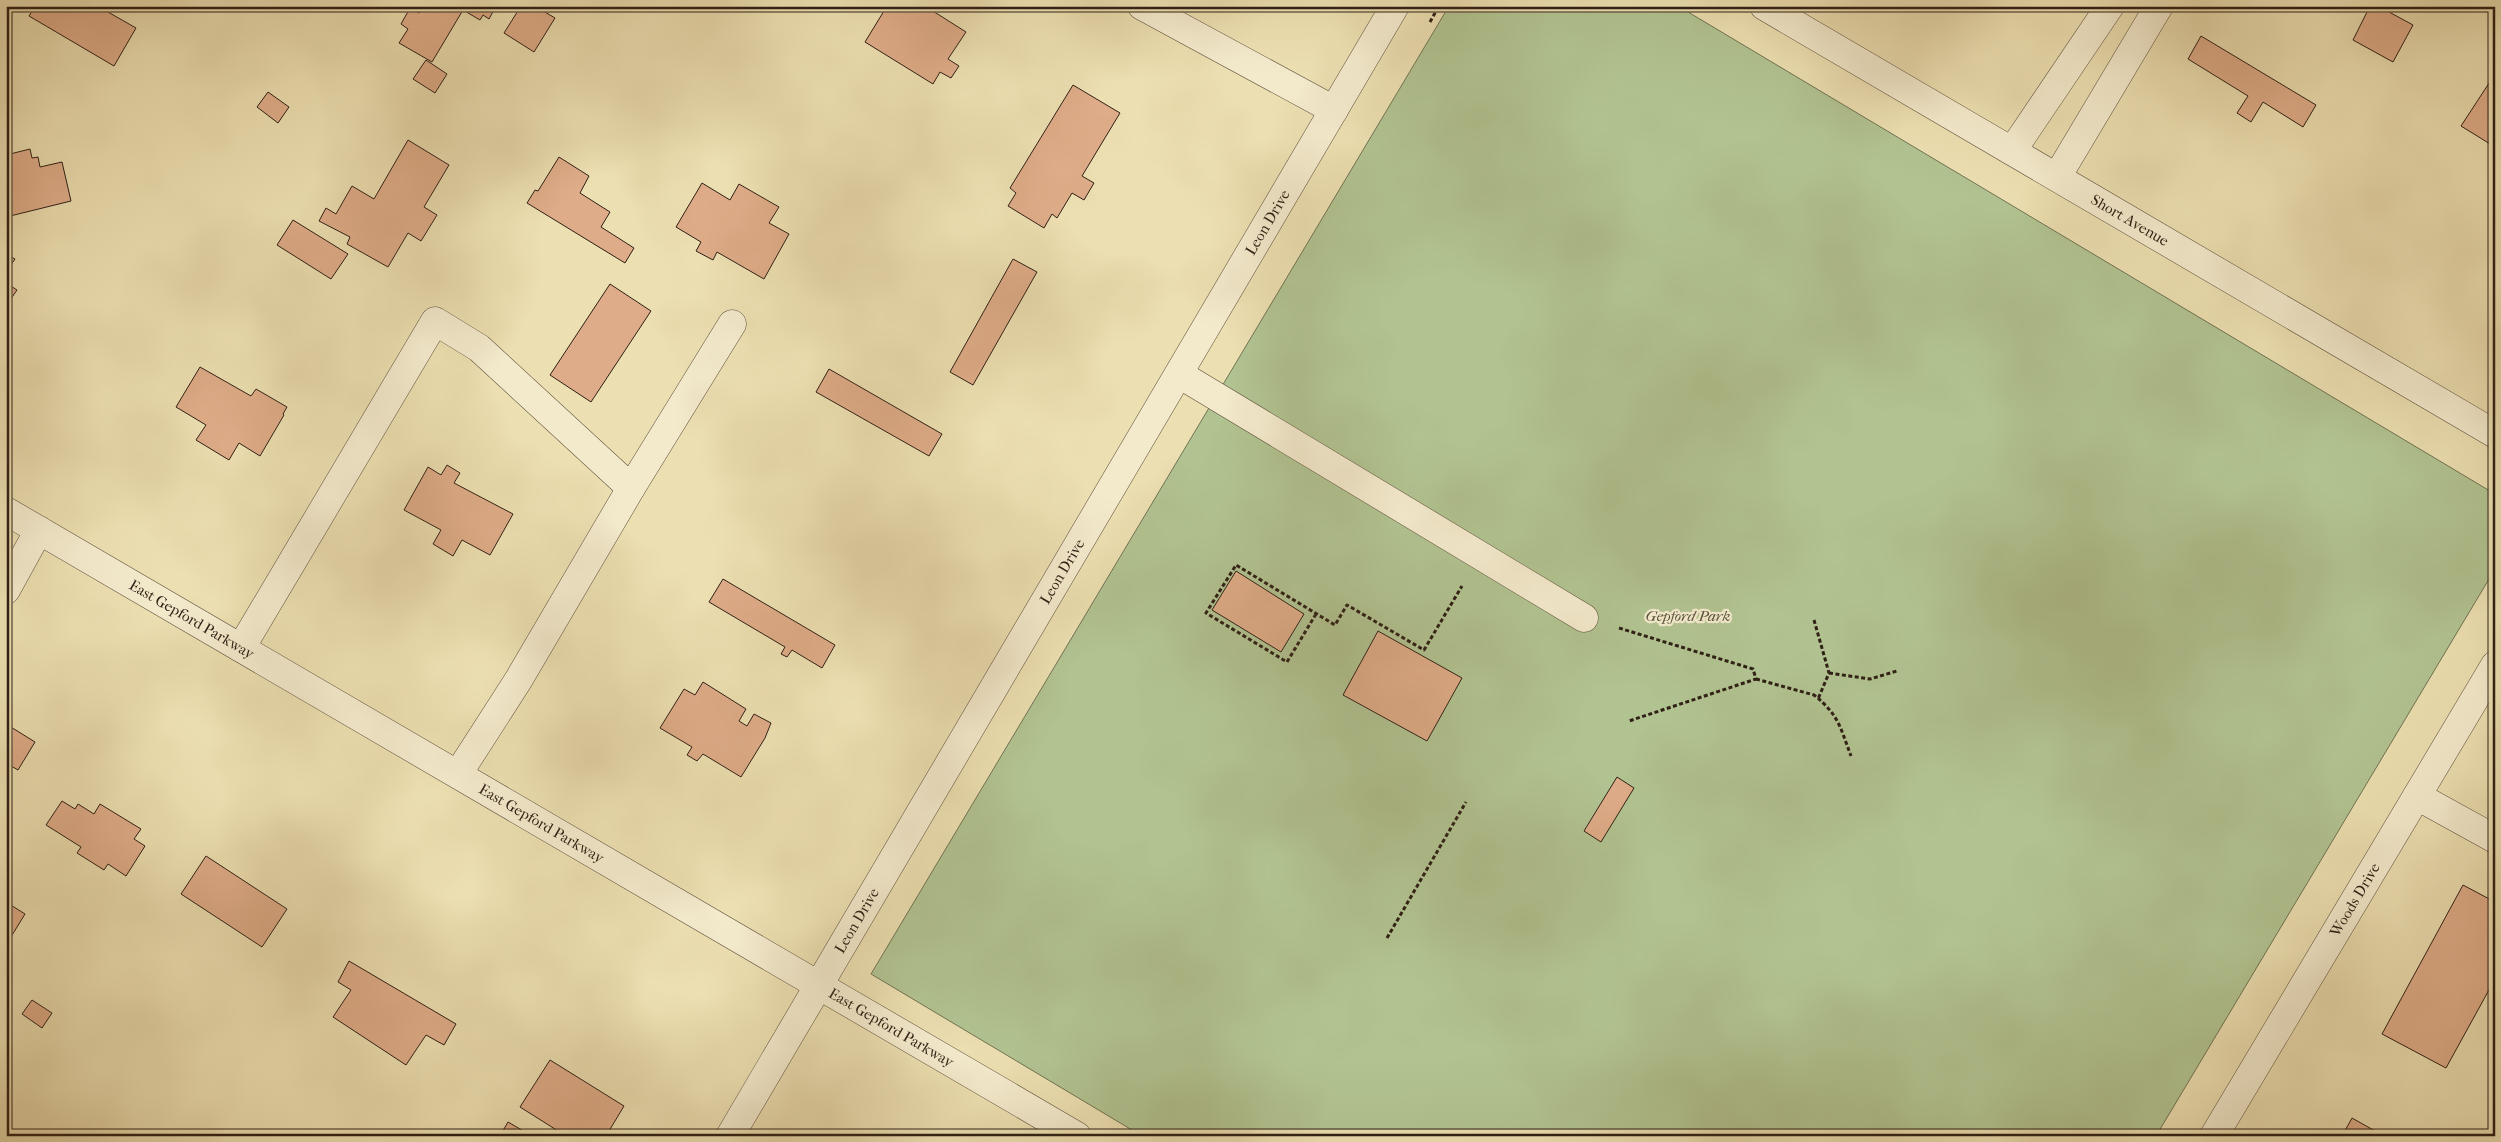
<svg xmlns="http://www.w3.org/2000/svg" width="2501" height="1142" viewBox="0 0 2501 1142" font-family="'IM FELL French Canon',serif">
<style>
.green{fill:#b1c391;stroke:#707253}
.building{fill:#deac88;stroke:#2f2015}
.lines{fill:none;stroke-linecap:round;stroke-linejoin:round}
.minor-casing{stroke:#5e503c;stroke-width:29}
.path{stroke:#2f2015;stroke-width:3;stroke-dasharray:4 2.5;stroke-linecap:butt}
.minor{stroke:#f3eacc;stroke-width:28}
.labels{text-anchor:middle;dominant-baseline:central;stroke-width:4.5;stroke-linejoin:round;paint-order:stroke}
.street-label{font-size:15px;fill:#2f2015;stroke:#f3eacc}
.park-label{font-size:15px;font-style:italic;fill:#56513a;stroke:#f3eacc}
</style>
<rect width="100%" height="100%" fill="#ecdfb1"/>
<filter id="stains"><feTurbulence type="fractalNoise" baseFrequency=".004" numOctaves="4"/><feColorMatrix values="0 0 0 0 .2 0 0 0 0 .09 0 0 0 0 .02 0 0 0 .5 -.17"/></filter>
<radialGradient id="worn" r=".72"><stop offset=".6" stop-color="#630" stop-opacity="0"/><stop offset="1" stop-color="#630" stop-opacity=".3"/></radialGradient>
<path class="green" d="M1449,6H1678L2495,494V569L2156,1136H1142L871,974Z"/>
<g class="building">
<path d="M35,6H104L110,10L108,12L136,28L114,66L29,16Z"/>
<path d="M415,6H496L489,19L483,15L480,20L463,10L432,62L399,43L408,29L401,24L410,8L419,13L421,10Z"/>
<path d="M521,6H535L555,18L534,52L504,33Z"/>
<path d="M887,6H925L966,32L948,59L959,66L951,78L940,72L933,84L865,42Z"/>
<path d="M2370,6H2378L2413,25L2393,62L2353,40Z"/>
<path d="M2201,36L2316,105L2303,127L2263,102L2251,122L2237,113L2248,96L2188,59Z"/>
<path d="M426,60L447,74L435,93L413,79Z"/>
<path d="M2495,74V147L2461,126Z"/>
<path d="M1073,85L1120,113L1082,176L1094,183L1084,200L1072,193L1057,218L1052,214L1044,228L1008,206L1016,193L1010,188Z"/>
<path d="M268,92L289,107L278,123L257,107Z"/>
<path d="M408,140L449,165L424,207L437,215L421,241L408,233L388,267L347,244L350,237L319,221L326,208L336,214L352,186L374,199Z"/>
<path d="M30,149L32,158L38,157L40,167L62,162L71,201L6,217V155Z"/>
<path d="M559,157L589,176L580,193L610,212L601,227L634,248L625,263L527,203L535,190L538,191Z"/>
<path d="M702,183L730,200L739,184L779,207L769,223L789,234L764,279L717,252L713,260L696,251L701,242L676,227Z"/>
<path d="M293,220L348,254L331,279L277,245Z"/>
<path d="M6,254L15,259L6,272Z"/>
<path d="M1013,259L1037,272L973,385L950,372Z"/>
<path d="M6,283L17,290L6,306Z"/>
<path d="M610,284L651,311L591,402L550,375Z"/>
<path d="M200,367L251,396L256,389L287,407L283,414L284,415L260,456L239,443L229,460L196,440L206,425L176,407Z"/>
<path d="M829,369L942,434L929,456L816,392Z"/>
<path d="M447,465L460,473L454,483L513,514L490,555L462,540L453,556L433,544L441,530L404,510L428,467L441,475Z"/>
<path d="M1236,571L1304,614L1281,652L1212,610Z"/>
<path d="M723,579L835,645L822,668L792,650L787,657L781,654L785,647L709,602Z"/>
<path d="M1378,631L1462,678L1427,741L1343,695Z"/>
<path d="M703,682L746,709L739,721L747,726L754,714L771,723L765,738L741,777L703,754L697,761L687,755L692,747L660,728L684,689L695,695Z"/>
<path d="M6,724L35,742L18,770L6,763Z"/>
<path d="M1617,777L1634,788L1601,842L1584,831Z"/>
<path d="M62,801L75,809L78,804L94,814L100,804L141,829L134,839L145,846L126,876L108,864L104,870L77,853L81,847L46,825Z"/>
<path d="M206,856L287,909L262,947L181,894Z"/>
<path d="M2463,885L2495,902V979L2446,1068L2382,1034Z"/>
<path d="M6,902L25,914L6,945Z"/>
<path d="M349,961L456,1024L444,1045L426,1035L406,1065L333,1017L351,990L338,982Z"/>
<path d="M32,1000L52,1013L42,1028L22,1014Z"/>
<path d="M550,1060L624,1106L606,1136H566L520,1107Z"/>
<path d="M2352,1118L2384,1136H2342Z"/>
<path d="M508,1122L532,1136H500Z"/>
</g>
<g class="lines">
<g class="minor-casing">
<g id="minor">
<path d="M1142,6L1334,110"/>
<path id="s1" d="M1764,6L2495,434"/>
<path d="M2012,151L2110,6"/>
<path d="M2057,177L2159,6"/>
<path d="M1179,374L1584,618"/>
<path d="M631,488L732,324"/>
<path id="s2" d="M6,511L1077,1136"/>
<path d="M6,590L39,530"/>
<path d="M241,648L435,321L479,348L631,488L519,679L458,774"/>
<path d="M2417,796L2495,839"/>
<path id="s3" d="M730,1136L1395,6"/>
<path id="s4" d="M2214,1136L2495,665"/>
</g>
</g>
<g class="path">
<path d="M1430,22L1439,6"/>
<path d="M1316,614L1287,662L1206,613L1236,565L1335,625L1347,605L1424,650L1462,586"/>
<path d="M1814,620L1829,673L1818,699"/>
<path d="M1619,628L1753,669L1756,679L1629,721"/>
<path d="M1829,673L1870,679L1897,671"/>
<path d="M1756,679L1814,695C1839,715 1840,727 1851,756"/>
<path d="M1387,938L1466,802"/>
</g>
<use href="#minor" class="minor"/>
</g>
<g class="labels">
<g class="street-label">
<text stroke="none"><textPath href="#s1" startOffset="424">Short Avenue</textPath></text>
<text stroke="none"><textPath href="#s3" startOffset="1060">Leon Drive</textPath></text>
<text stroke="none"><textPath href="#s3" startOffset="655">Leon Drive</textPath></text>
<text stroke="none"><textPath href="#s2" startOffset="215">East Gepford Parkway</textPath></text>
<text stroke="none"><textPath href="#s2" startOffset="620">East Gepford Parkway</textPath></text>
<text stroke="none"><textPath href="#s4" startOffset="275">Woods Drive</textPath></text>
<text stroke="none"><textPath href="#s3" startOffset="250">Leon Drive</textPath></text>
<text stroke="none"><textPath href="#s2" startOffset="1025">East Gepford Parkway</textPath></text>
</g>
<g class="park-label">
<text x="1688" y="616">Gepford Park</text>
</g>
</g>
<rect width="2501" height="1142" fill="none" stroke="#ecdfb1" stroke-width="25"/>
<rect x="8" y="8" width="2486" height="1127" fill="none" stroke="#2f2015" stroke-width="2.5"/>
<rect x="12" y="12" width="2476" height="1117" fill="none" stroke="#2f2015"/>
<rect width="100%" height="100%" filter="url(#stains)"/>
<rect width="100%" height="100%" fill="url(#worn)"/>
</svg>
